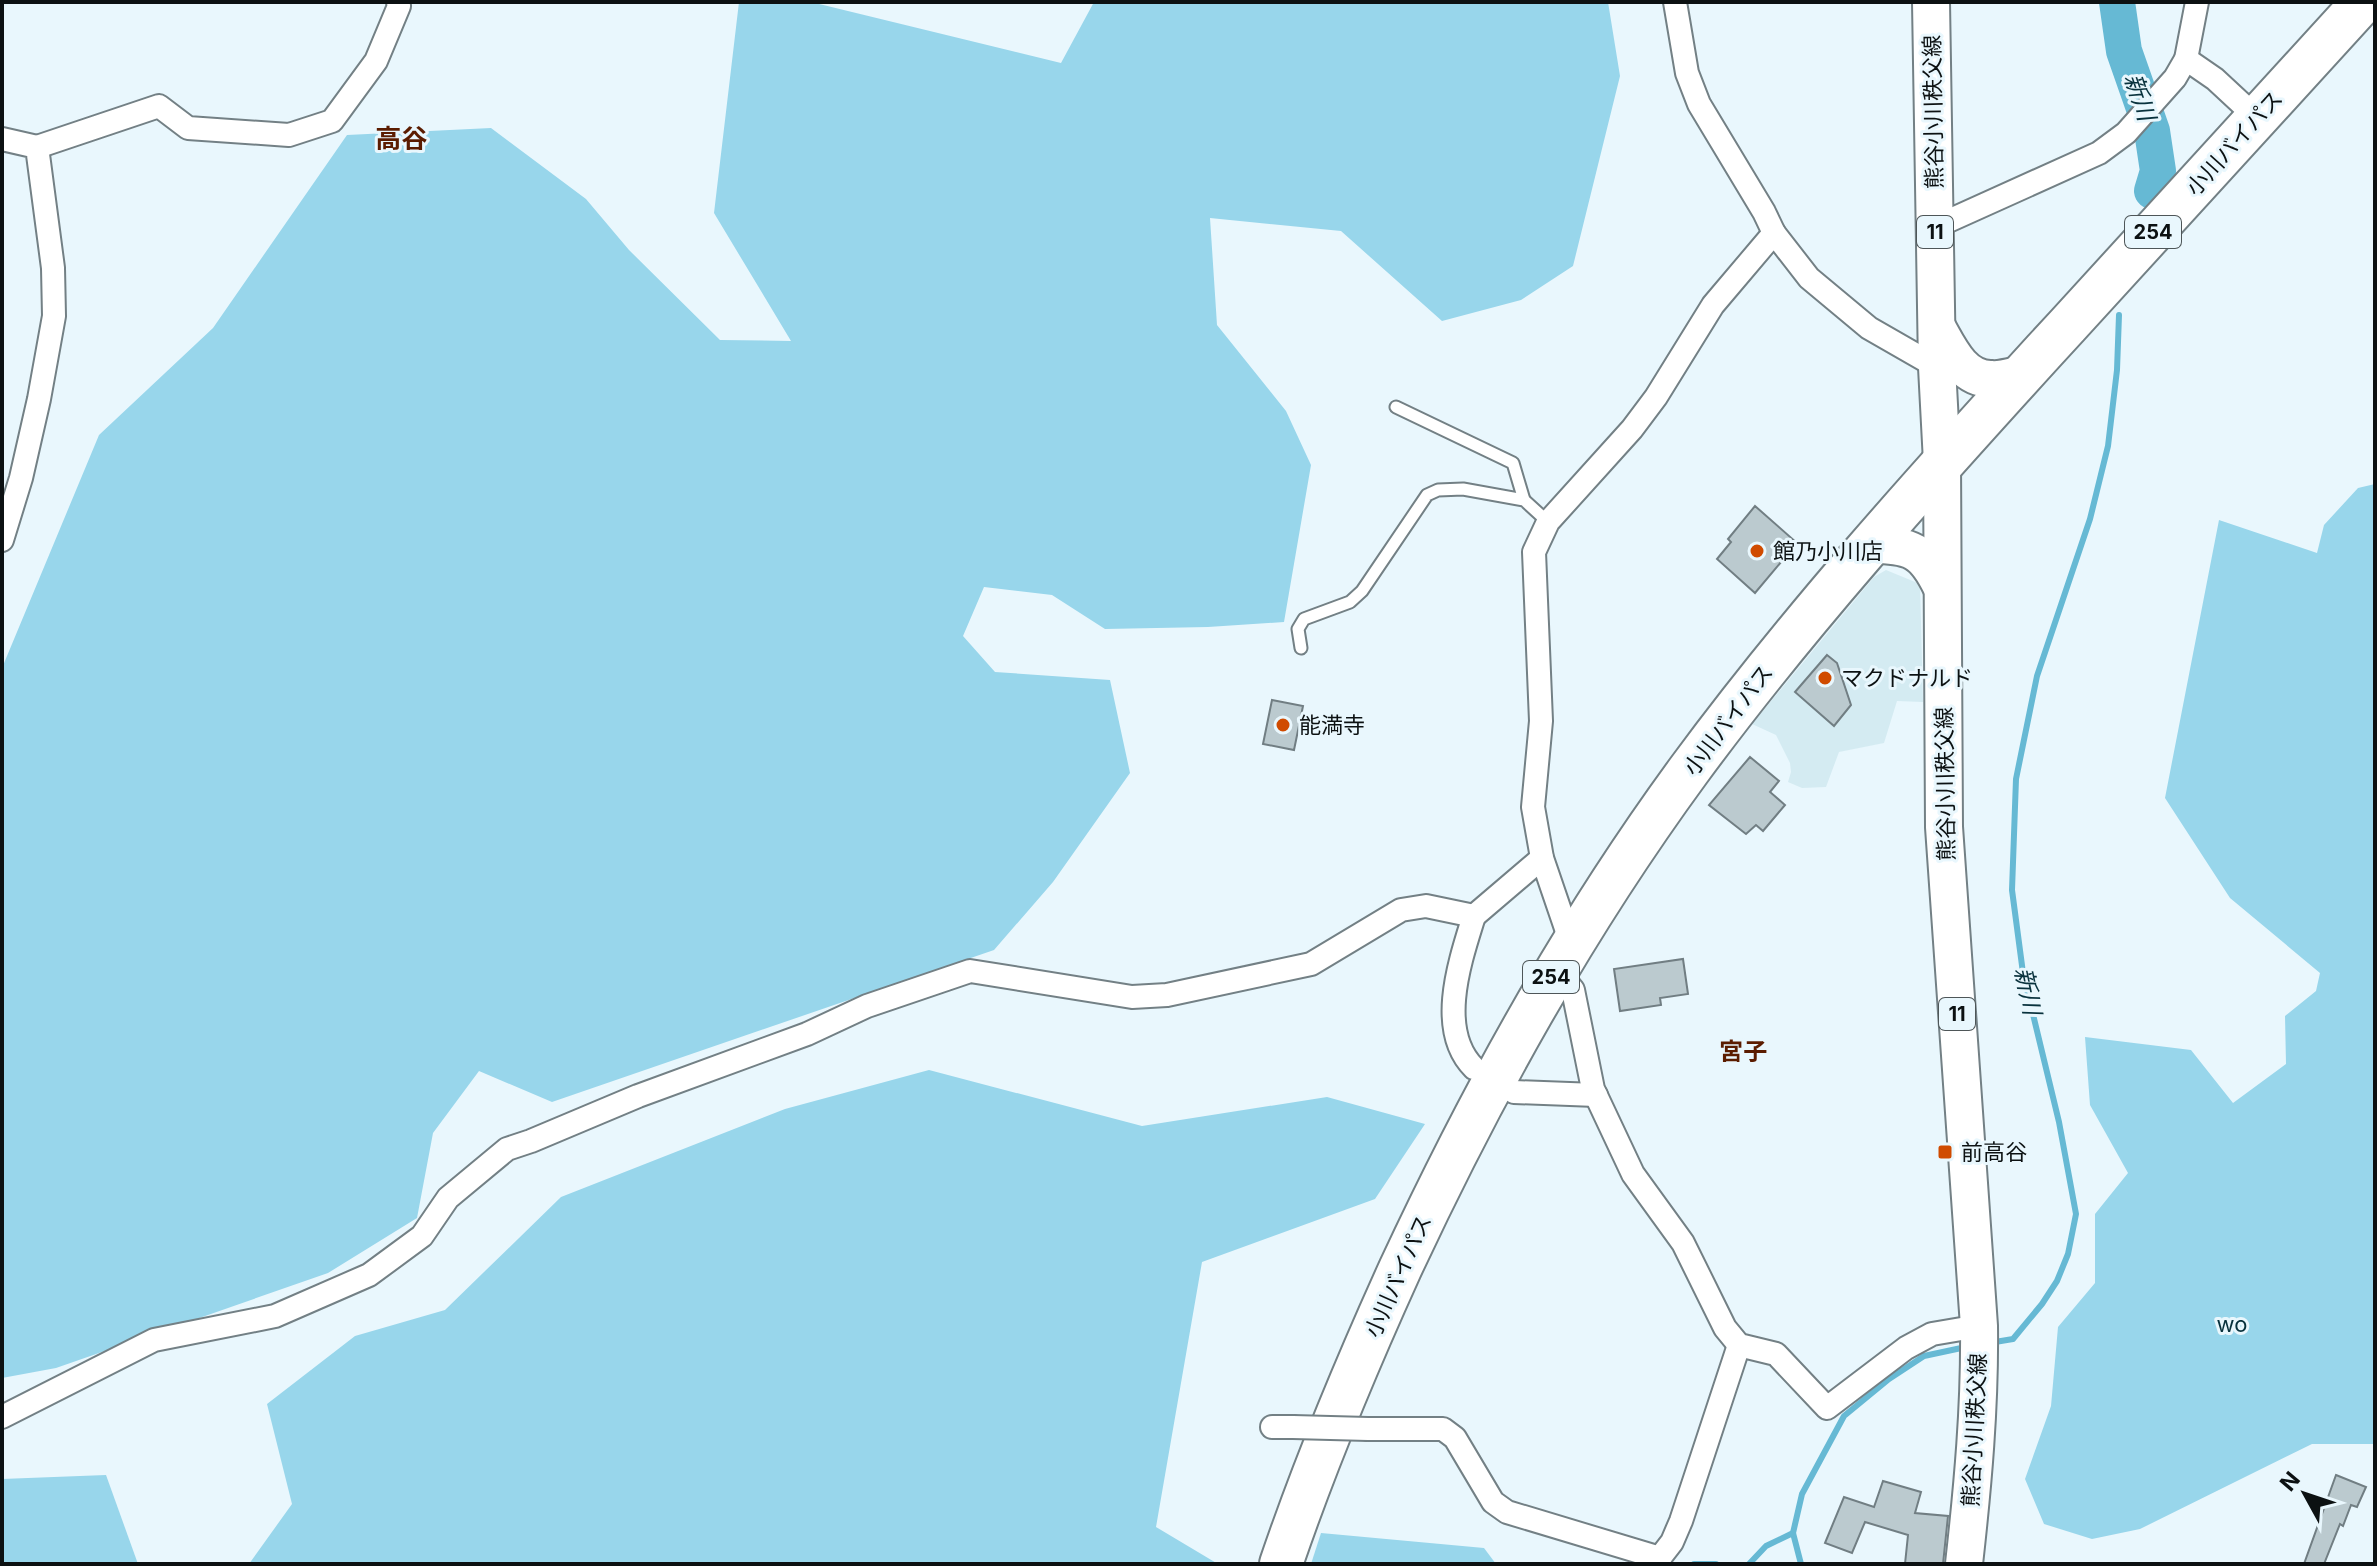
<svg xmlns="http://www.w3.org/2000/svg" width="2377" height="1566" viewBox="0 0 2377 1566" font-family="Inter,'Noto Sans JP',sans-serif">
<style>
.built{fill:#d4ebf2}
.green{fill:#98d6eb}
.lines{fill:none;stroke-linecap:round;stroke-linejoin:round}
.stream{stroke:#66b9d4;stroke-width:6}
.river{stroke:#66b9d4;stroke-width:36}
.building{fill:#bbcacf;stroke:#717e83;stroke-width:2}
.lane-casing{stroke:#738085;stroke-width:15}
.street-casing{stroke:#738085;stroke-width:26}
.primary-casing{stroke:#738085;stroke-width:40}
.highway-casing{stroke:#738085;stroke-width:46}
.lane{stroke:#fff;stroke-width:11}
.street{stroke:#fff;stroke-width:22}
.primary{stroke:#fff;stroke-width:36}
.highway{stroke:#fff;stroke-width:42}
.street-bridge-casing{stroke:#738085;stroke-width:26;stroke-linecap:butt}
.street-bridge{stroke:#fff;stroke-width:22}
.poi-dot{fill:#d04b00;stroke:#e9f7fd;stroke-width:3}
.labels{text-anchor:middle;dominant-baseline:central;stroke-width:6;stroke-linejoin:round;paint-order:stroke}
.shield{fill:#e9f7fd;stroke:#4e5658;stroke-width:2}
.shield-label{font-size:20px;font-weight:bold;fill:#0c1112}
.street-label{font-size:22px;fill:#0c1112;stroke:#e9f7fd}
.poi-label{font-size:22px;fill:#0c1112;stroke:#e9f7fd;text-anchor:start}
.park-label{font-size:22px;fill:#07313c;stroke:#e9f7fd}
.water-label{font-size:24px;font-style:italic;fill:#09323d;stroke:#e9f7fd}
.neighbourhood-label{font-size:24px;font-weight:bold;fill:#5b1c00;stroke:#e9f7fd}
.quarter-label{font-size:26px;font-weight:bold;fill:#5b1c00;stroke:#e9f7fd}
</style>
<rect width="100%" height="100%" fill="#e9f7fd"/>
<path class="built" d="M1886,570L1920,584L1923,702L1897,701L1884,743L1839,752L1826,787L1802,788L1788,782L1791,772L1790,763L1776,735L1752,724L1874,577Z"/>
<g class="green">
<path d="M739,2H811L1061,63L1094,2H1608L1620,76L1573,266L1521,300L1442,321L1341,231L1210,218L1217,325L1286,411L1311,465L1284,622L1208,627L1105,629L1052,595L984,587L963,636L995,672L1110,680L1130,773L1053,882L994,950L552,1102L479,1071L433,1133L417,1218L328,1273L56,1368L2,1378V668L99,435L213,328L347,135L491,128L586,199L629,250L720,340L791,341L714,213Z"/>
<path d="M2375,484V1444H2312L2140,1529L2092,1539L2044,1524L2025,1479L2051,1406L2058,1327L2095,1283V1214L2128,1173L2090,1105L2085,1037L2191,1050L2233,1103L2286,1064L2285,1016L2316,991L2320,973L2230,898L2165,798L2219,520L2317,553L2324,525L2358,488Z"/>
<path d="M929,1070L1142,1126L1327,1097L1425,1124L1375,1199L1202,1262L1156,1527L1218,1564H249L292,1504L267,1404L355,1336L445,1310L561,1197L785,1109Z"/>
<path d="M106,1475L138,1564H2V1479Z"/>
<path d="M1321,1533L1484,1548L1496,1564H1311Z"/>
</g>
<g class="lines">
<g class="stream">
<path d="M1989,1343L2013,1339L2042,1304L2057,1281L2068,1254L2076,1214L2059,1122L2023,973L2012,890L2016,779L2037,676L2090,519L2108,446L2117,370L2119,315"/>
<path d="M1694,1564H1716"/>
<path d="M1749,1564L1766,1546L1793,1533"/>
<path d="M1801,1564L1793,1533L1802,1494L1844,1416L1889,1379L1924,1356L1966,1347"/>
</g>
<path class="river" d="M2117,2L2124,51L2152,131L2158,171L2152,191"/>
</g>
<g class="building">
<path d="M1755,506L1797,543L1755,593L1717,559L1731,542L1728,539Z"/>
<path d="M1827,655L1837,663L1851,705L1834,726L1795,692Z"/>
<path d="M1272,700L1303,706L1294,750L1263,744Z"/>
<path d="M1750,757L1779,781L1770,792L1785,805L1763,831L1756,825L1746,834L1709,805Z"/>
<path d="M1683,959L1688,994L1660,998L1661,1005L1620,1011L1614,969Z"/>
<path d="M2336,1475L2366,1487L2357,1507L2351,1505L2343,1526L2340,1524L2324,1564H2304Z"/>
<path d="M1883,1481L1921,1492L1915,1513L1948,1516L1943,1564H1905L1908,1535L1865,1522L1852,1553L1825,1543L1844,1497L1874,1507Z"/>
</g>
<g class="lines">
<g class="lane-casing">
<g id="lane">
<path d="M1396,407L1513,463L1524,500"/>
<path d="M1301,648L1298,629L1304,619L1350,602L1362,591L1427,495L1438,490L1463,489L1524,500L1548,522"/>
</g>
</g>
<g class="street-casing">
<g id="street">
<path d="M1675,2L1687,73L1699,104L1764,212L1774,233L1809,278L1869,328L1937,367"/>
<path d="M2186,59L2215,79L2257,118"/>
<path d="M2,139L37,147L53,268L54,316L39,399L21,478L2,540"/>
<path d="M37,147L159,106L188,128L289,135L332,121L376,61L399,6L398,2"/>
<path d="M1935,227L2099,153L2126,133L2175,78L2186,59L2197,2"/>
<path d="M1571,943L1542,858L1533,807L1541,721L1534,552L1548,522L1632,429L1656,397L1713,305L1774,233"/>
<path d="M1556,969L1573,990L1593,1089L1633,1174L1683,1243L1725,1328L1739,1345L1776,1354L1827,1408L1906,1348L1932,1334L1979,1326"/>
<path d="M1474,1068C1436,1030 1460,961 1474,916"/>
<path d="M1514,1092L1596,1095"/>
<path d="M2,1417L154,1340L275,1316L369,1275L422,1236L448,1198L507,1149L531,1141L638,1096L807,1034L867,1006L970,971L1132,997L1167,995L1311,964L1401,910L1426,906L1474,916L1542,858"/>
<path d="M1272,1427H1293"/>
<path d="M1368,1429H1443L1455,1438L1493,1502L1507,1512L1660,1558"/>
<path d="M1655,1564L1672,1542L1681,1521L1739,1345"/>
</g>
</g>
<g class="primary-casing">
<g id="primary">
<path d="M1931,2L1937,367L1942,462L1944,827L1979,1326C1980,1406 1973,1484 1964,1564"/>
<path d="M1937,327C1949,348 1962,379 1991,379C2001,380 2013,376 2023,374"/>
<path d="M1872,545C1911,545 1924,551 1941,586"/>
</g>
</g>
<g class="highway-casing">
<path id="highway" d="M1281,1564C1315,1464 1356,1366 1400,1269C1482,1093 1574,927 1689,770C1798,622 1921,486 2044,351C2151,235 2257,118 2363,2"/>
</g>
<use href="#lane" class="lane"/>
<use href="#street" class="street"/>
<use href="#primary" class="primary"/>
<use href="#highway" class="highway"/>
<g class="street-bridge-casing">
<path id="street-bridge" d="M1293,1427L1368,1429"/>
</g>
<use href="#street-bridge" class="street-bridge"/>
</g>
<g class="poi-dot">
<circle cx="1757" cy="551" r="8"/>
<circle cx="1825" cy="678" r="8"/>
<circle cx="1283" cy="725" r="8"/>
<rect x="1937" y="1144" width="16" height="16" rx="4"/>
</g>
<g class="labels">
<g class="shield">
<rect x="1917" y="216" width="36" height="32" rx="6"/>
<rect x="2125" y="216" width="56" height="32" rx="6"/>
<rect x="1523" y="961" width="56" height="32" rx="6"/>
<rect x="1939" y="998" width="36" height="32" rx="6"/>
</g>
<g class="shield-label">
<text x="1935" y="232">11</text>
<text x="2153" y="232">254</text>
<text x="1551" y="977">254</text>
<text x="1957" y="1014">11</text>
</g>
<g class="street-label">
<text transform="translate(1933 112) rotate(-91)">熊谷小川秩父線</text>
<text transform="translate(2234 143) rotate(-48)">小川バイパス</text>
<text transform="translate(1728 720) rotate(-53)">小川バイパス</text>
<text transform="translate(1945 784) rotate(-91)">熊谷小川秩父線</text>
<text transform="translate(1398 1276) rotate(-66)">小川バイパス</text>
<text transform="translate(1974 1430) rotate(-87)">熊谷小川秩父線</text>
</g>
<g class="poi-label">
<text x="1773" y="551">館乃小川店</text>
<text x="1841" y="678">マクドナルド</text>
<text x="1299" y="725">能満寺</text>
<text x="1961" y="1152">前高谷</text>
</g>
<g class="park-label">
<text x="2232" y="1324">wo</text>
</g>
<g class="water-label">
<text transform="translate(2140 97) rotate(71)">新川</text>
<text transform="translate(2028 991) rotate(78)">新川</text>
</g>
<g class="neighbourhood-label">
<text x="1743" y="1051">宮子</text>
</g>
<g class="quarter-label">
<text x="401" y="138">高谷</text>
</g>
</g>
<rect width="2377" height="1566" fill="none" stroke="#0c1112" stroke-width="8"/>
<g transform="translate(2305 1494) rotate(310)" stroke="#e9f7fd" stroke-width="6" paint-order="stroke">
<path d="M0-6L14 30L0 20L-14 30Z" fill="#0c1112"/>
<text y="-12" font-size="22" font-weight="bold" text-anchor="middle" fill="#0c1112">N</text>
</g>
</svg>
